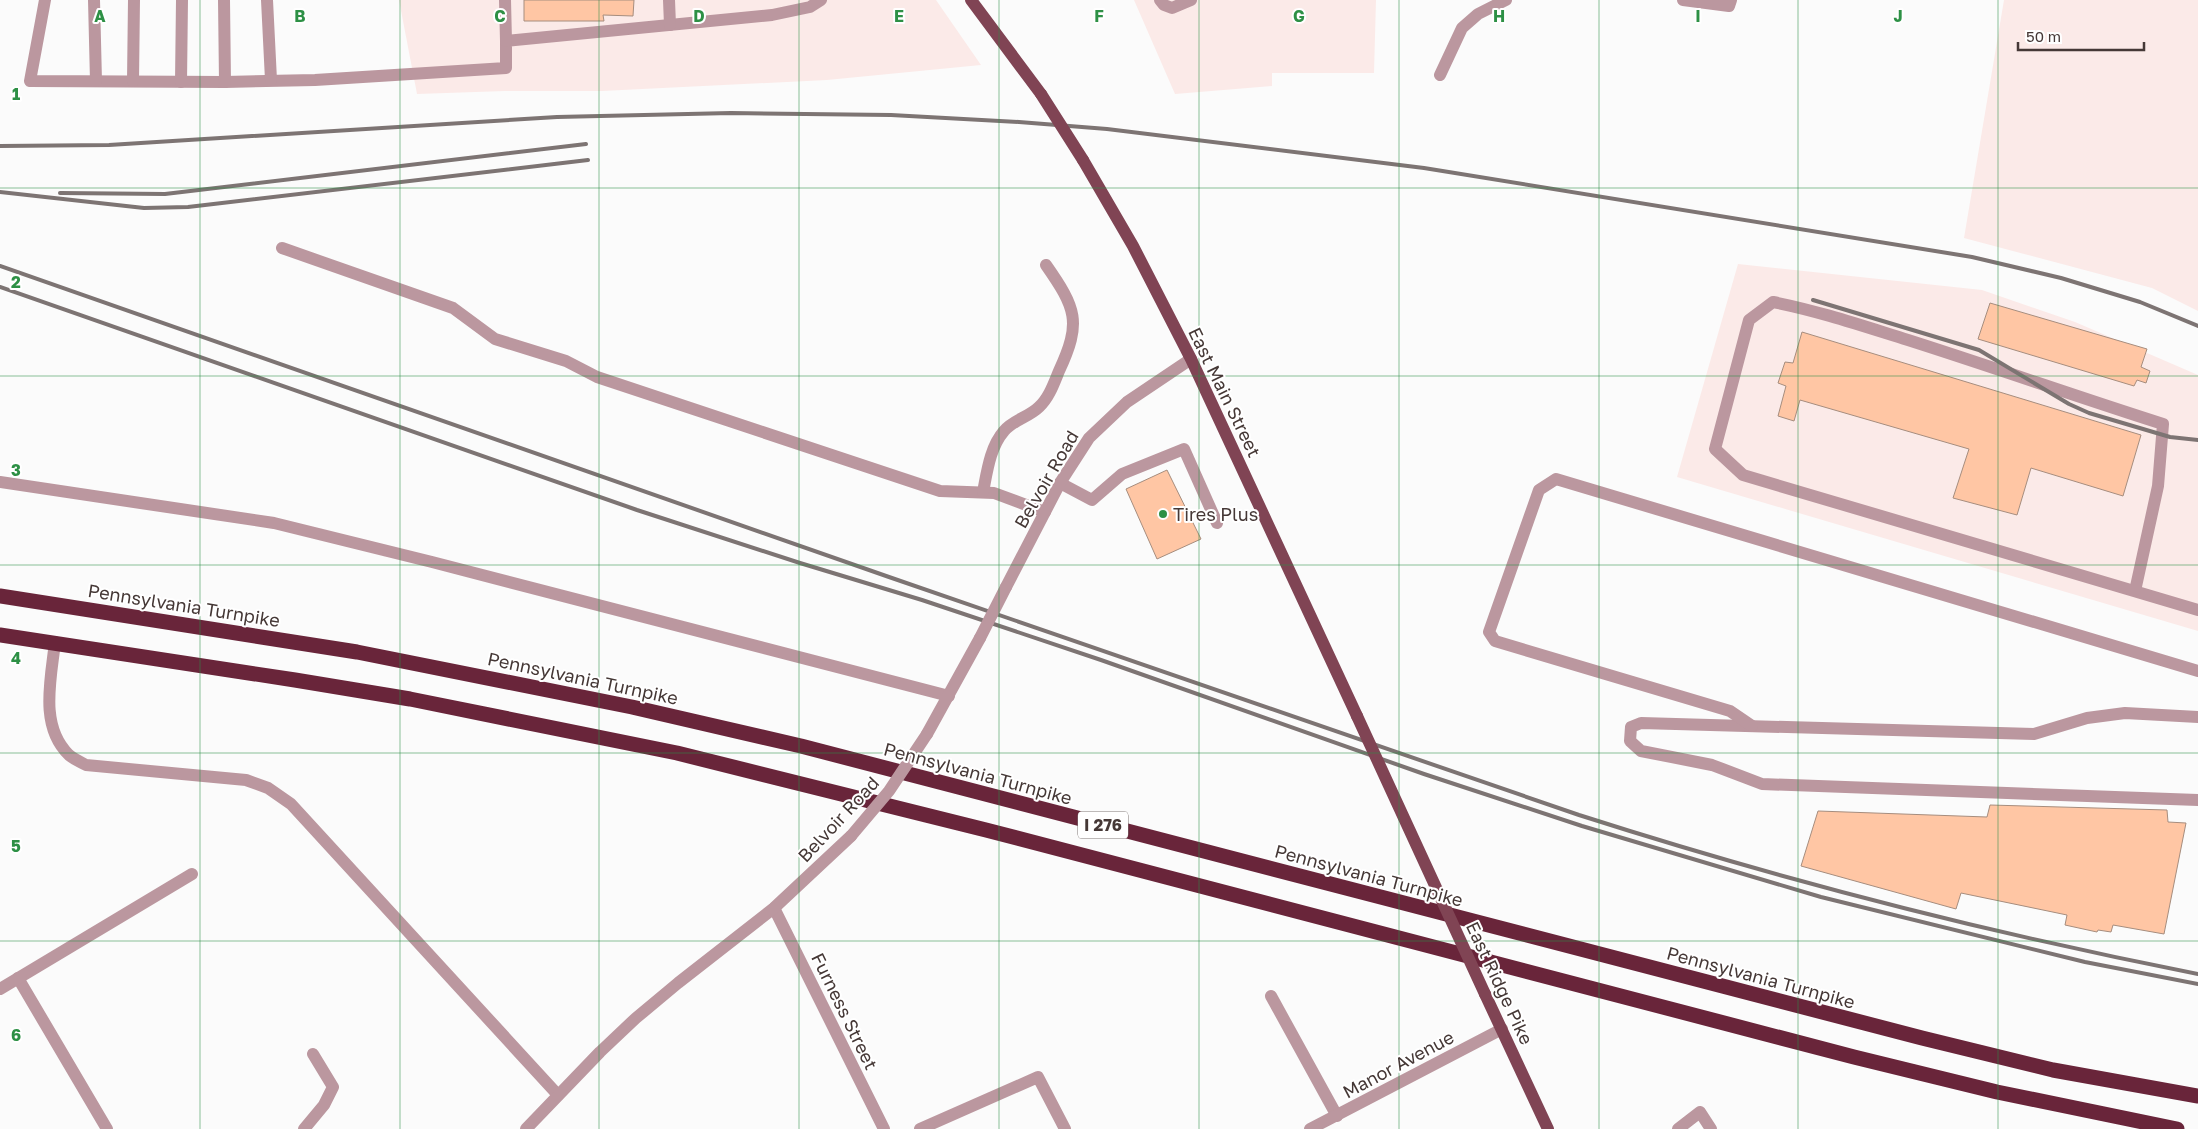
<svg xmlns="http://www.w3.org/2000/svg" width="2198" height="1129" viewBox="0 0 2198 1129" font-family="'Golos Text',sans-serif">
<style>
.built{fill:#fbeae8}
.building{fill:#ffc6a4;stroke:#a68d7e}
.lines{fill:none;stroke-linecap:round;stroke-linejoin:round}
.minor{stroke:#bb979f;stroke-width:12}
.major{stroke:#804454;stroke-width:12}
.highway{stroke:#69253a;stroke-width:15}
.rail{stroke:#7d7473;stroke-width:4}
.minor-bridge{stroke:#bb979f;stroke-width:12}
.major-bridge{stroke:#804454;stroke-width:12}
.grid{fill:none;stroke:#2d9045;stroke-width:1;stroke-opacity:0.55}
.poi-dot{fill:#2d9045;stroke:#fff;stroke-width:2}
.labels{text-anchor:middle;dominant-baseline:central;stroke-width:4;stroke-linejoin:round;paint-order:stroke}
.shield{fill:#fff;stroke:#7d7472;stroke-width:1}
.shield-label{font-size:16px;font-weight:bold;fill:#453836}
.street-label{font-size:18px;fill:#453836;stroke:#fff}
.poi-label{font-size:18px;fill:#453836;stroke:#fff;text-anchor:start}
.grid-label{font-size:16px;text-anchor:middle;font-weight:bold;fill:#2d9045;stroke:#fff;stroke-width:4;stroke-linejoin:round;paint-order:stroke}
</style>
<rect width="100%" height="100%" fill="#fbfbfb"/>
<g class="built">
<path d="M399,0H936L981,65L827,80L602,91H505L417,94Z"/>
<path d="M1134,0H1376L1374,73H1272V86L1175,94Z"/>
<path d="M2004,0H2198V311L2152,288L1964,238Z"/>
<path d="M1738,264L1982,290L2075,322L2198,375V631L1677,477Z"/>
</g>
<g class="building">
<path d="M524,0H634L633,16L603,15L604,21H524Z"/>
<path d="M1990,303L2147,349L2141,367L2150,371L2146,383L2137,380L2134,386L1978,339Z"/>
<path d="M1802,332L2141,435L2123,496L2031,468L2017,515L1953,498L1969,449L1800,400L1794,421L1778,416L1786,386L1778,383L1785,362L1793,363Z"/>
<path d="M1167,470L1201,539L1157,559L1126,489Z"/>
<path d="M1990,805L2167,810L2168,822L2186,823L2164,934L2113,925L2111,932L2098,930L2097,932L2065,925L2067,915L1961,893L1956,909L1801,866L1818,811L1987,817Z"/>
</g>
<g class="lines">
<g class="minor">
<path d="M45,0L30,81L225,82L315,80L506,68V41L772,15L810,7L821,0"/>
<path d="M94,0L96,81"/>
<path d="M224,0L225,82"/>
<path d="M267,0L271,80"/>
<path d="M505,0L506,41"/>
<path d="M669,0L670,25"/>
<path d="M1160,0L1164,5L1172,8L1191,0"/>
<path d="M1683,0L1729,6L1731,0"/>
<path d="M1440,75L1462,28L1478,14L1506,0"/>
<path d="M133,81L134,0"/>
<path d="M181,82L182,0"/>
<path d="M282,248L453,308L495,339L566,361L597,377L940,491L994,493L1045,512"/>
<path d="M0,482L274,523L432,562L949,696"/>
<path d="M1060,483L1092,500L1122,474L1184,449L1217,523"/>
<path d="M983,492C987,472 990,447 1004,431C1013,420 1029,417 1039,407C1049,398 1054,383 1059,371C1082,322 1076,308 1046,265"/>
<path d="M1006,587L1060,483L1089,438L1127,402L1191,359"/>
<path d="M2135,591L2158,486L2163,424C2078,397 1993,367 1908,340C1863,326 1819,311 1773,302L1749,320L1715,449L1743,475L2198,610"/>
<path d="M55,642C51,679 39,726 69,755C74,759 80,762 86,765L246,780L268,788L291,804L558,1095"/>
<path d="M2198,717L2125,713L2087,718L2034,734L1641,723L1631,727L1630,741L1641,751L1712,765L1762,784L2198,800"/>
<path d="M1752,726L1730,711L1495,641L1489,632L1539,490L1556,479L2198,671"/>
<path d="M927,734L980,638"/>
<path d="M774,908L884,1129"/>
<path d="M18,978L107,1129"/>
<path d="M0,989L192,874"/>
<path d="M1271,996L1337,1116"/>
<path d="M304,1129L324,1105L333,1087L313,1054"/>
<path d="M526,1129L600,1052L636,1018L678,983L774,908L851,836"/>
<path d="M920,1129L1038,1077L1065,1129"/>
<path d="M1310,1129L1502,1029"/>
<path d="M1678,1129L1700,1112L1711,1129"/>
</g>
<g class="major">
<path d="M971,0L1041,94"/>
<path d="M1083,160L1133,246L1191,359L1357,716"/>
<path d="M1485,994L1548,1129"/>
</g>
<g class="highway">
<path d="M0,596L357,652L632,707L801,746L1922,1038L2053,1070L2198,1096"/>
<path d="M0,635L295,680L410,699L677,753L986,830L1854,1057L1997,1092L2177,1129"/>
</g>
<g class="rail">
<path d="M0,146L109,145L557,117L731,113L891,115L1019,122L1107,129L1424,168L1972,257L2061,278L2140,302L2198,326"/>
<path d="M0,192L144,208L188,207L588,160"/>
<path d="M60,193L165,194L586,144"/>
<path d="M0,266L889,577L1579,815C1782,880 1989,933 2198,974"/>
<path d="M0,287L637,510L800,563L922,600L1101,660L1424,774L1582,826L1821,897L2085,962L2198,984"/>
<path d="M1813,300L1979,350L2069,404L2089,413L2170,437L2198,440"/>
</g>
<g class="minor-bridge">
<path d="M980,638L1006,587"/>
<path d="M851,836L889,791L927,734"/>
</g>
<g class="major-bridge">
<path d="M1041,94L1083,160"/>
<path d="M1357,716L1485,994"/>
</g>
</g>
<path class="grid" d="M200,0V1129M400,0V1129M599,0V1129M799,0V1129M999,0V1129M1199,0V1129M1399,0V1129M1599,0V1129M1798,0V1129M1998,0V1129M0,188H2198M0,376H2198M0,565H2198M0,753H2198M0,941H2198"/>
<circle class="poi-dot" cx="1163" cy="514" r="5"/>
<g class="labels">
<rect class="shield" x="1078" y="811.5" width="50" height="27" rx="4"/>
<g class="shield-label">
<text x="1103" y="825">I 276</text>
</g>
<g class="street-label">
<text transform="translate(1225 392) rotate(64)">East Main Street</text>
<text transform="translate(1046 479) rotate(-60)">Belvoir Road</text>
<text transform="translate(184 605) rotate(9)">Pennsylvania Turnpike</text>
<text transform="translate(583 678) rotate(12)">Pennsylvania Turnpike</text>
<text transform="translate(978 773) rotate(15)">Pennsylvania Turnpike</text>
<text transform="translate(838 819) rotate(-47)">Belvoir Road</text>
<text transform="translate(1369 875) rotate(15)">Pennsylvania Turnpike</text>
<text transform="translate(1761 977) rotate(15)">Pennsylvania Turnpike</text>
<text transform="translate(1500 983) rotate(65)">East Ridge Pike</text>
<text transform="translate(845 1011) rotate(64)">Furness Street</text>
<text transform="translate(1398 1064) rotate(-28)">Manor Avenue</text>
</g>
<g class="poi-label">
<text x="1173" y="514">Tires Plus</text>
</g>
</g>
<g class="grid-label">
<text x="100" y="22">A</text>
<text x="300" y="22">B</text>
<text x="500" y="22">C</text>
<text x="699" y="22">D</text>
<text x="899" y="22">E</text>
<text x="1099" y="22">F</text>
<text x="1299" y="22">G</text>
<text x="1499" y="22">H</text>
<text x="1698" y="22">I</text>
<text x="1898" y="22">J</text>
<text x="16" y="100">1</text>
<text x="16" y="288">2</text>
<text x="16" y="476">3</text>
<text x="16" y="664">4</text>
<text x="16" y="852">5</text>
<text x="16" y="1041">6</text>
</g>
<path d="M2018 42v8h126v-8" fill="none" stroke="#453836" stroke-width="2.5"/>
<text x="2026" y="42" font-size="15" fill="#453836" stroke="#ffffff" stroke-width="4" paint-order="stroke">50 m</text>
</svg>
